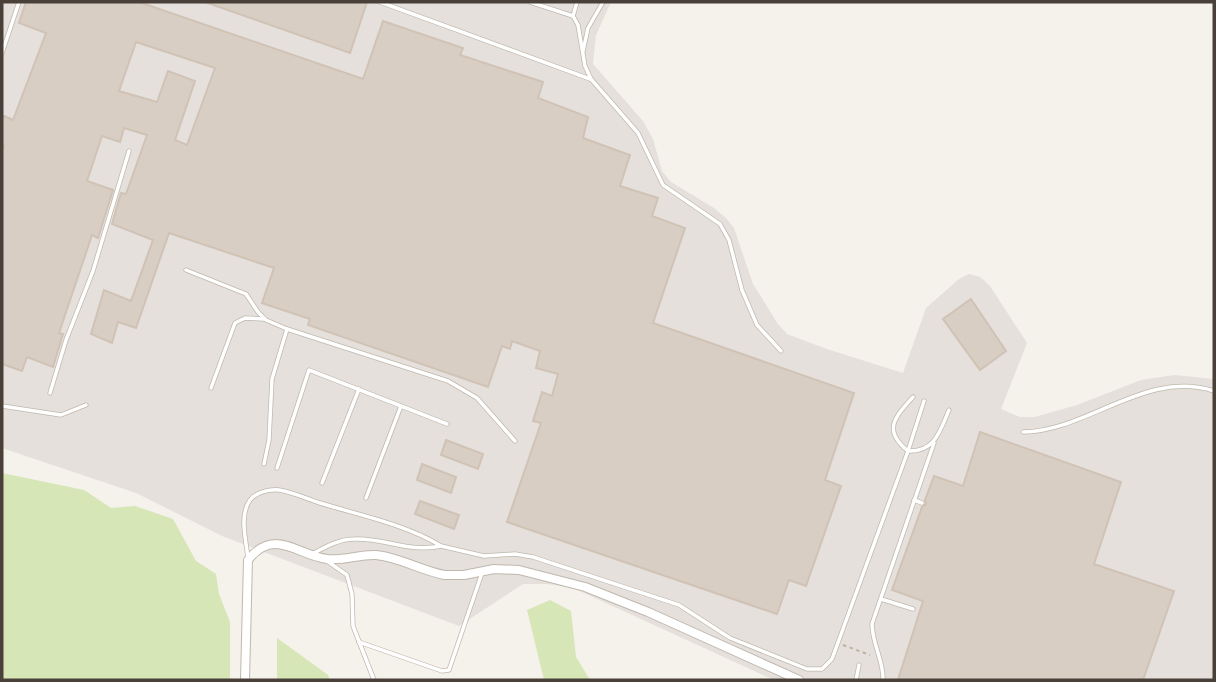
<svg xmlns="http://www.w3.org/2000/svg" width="1216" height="682" viewBox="0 0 1216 682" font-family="'PT Sans',sans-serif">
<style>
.industrial{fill:#e5e0dc}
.green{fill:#d6e6b7}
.building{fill:#d9cec4;stroke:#d0c3b5;stroke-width:2;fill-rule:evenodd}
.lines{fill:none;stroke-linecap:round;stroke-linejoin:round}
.service-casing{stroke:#c0b8ae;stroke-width:5}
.minor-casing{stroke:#c0b8ae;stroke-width:10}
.path{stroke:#c1b2a0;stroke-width:2;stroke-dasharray:3.5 3.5;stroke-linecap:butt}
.service{stroke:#fff;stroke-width:3.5}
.minor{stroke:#fff;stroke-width:8}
</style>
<rect width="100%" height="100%" fill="#f5f1eb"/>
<path class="industrial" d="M2,2H611L596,35L593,64L643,121L653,139L662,171L671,182L714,208L726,218L734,228L753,284L778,324L787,334L827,349L903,373L926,308L959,279L969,274L980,277L990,286L1027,343L1001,409L1020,417H1035L1077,405L1141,380L1174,375L1214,379V680H774L571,587L546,584H523L459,626L222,536L136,493L2,448Z"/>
<g class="green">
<path d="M2,473L84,490L111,508L135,506L173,519L196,561L216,574L219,594L230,622V680H2Z"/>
<path d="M550,600L571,611L576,657L590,680H544L527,610Z"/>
<path d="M277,638L328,675L330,680H277Z"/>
</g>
<g class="building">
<path d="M26,2H139L363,79L383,21L463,48L460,55L543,82L538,98L588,117L583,138L630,155L620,186L658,198L652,216L685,228L653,323L854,393L825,480L841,486L806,586L789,580L777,614L507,522L541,423L533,421L542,392L552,396L558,374L536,368L540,351L512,341L510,349L502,346L488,387L308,325L310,319L262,303L274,268L169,233L136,328L118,322L112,343L91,334L104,290L131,301L153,240L112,224L121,193L126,194L147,135L124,128L120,142L102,136L87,181L113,190L98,238L92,235L59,333L63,334L53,367L27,357L22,371L2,364V152L4,146L2,145V124L4,116L13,120L46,33L19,23ZM136,42L215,68L187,145L175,140L195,81L168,71L157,102L119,91Z"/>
<path d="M205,2H367L350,53Z"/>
<path d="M971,299L1006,351L980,370L943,319Z"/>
<path d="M980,432L1121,482L1094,564L1174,591L1143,680H898L923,601L892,590L922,507L926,504L925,500L934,476L963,486Z"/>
<path d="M446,440L483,454L478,469L441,455Z"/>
<path d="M422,464L456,477L451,493L417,480Z"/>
<path d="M420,501L459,515L454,529L415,514Z"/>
</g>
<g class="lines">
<g class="service-casing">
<g id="service">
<path d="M380,2L590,79"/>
<path d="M530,2L573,16"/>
<path d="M577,2L573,16L578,25L585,66L591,79L638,133L663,185L720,224L729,240L742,290L757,325L781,351"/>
<path d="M583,51L588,28L603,2"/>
<path d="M2,53L19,2"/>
<path d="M186,270L246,294L258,312L266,320L287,329L272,379L269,440L264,464"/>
<path d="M287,329L448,381L477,398L515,441"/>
<path d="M211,388L235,323L245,318L264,319"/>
<path d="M50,393L66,340L93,271L129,151"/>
<path d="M913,397C895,417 882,430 908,451C935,452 940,431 949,410"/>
<path d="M2,406L61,415L86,405"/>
<path d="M1023,432C1089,431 1145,369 1214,391"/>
<path d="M277,468L309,370L447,424"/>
<path d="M322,483L359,389"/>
<path d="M366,498L401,406"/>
<path d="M914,500L922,503"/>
<path d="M441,546L484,556L515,554L533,557L679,605L730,638L807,669H822L832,659L908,451L924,401"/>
<path d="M248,558C246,540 239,515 250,500C256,492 270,489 279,490C293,492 307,499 320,503C359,515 408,525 441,546C410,553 385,538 355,539C340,539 327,546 314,553"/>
<path d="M327,561L347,575L352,594L353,626L374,680"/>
<path d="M881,599L913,609"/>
<path d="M359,642L442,671L449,670L482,573"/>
<path d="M856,680L859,665"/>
<path d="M883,680C884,661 872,644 872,624L934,443"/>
</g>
</g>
<g class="minor-casing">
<path id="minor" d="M245,680L248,560C274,527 297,555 327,559C344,561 360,554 376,555C399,557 422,571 445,575H464L494,569L519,570L585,587L648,612L799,680"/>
</g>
<path class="path" d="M843,645L870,655"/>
<use href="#service" class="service"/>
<use href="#minor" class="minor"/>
</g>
<rect width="1216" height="682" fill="none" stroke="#494139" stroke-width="7"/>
</svg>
